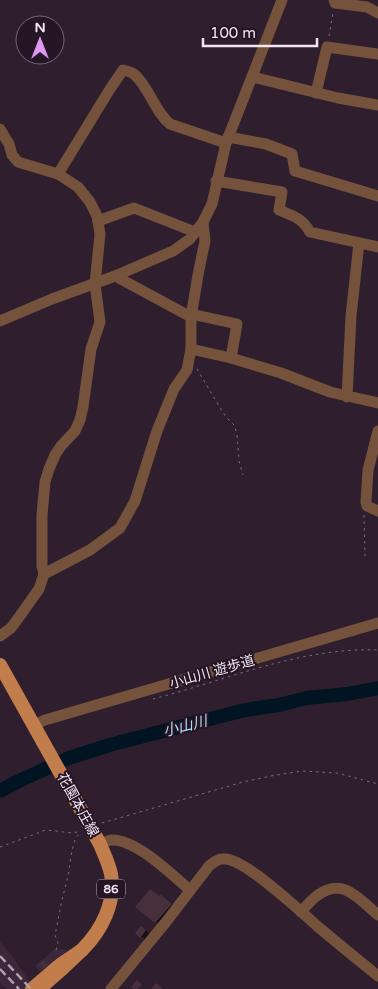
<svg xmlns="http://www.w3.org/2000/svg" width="378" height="989" viewBox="0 0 378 989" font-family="'Varela Round','Noto Sans JP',sans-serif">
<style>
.built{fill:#3d273c}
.shadow{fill:#0007}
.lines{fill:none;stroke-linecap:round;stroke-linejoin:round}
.river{stroke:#011421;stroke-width:14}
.building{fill:#47303b}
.path{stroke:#7d6e7c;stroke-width:1;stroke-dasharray:2.5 4;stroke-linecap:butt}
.minor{stroke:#74523b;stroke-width:11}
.major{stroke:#c27d4c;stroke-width:14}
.rail{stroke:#b1a4b1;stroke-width:2.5;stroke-dasharray:8 4;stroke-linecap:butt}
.labels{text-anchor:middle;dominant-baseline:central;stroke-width:4;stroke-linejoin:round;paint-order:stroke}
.shield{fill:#251525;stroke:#b4a7b4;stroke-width:1}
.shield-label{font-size:12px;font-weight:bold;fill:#f1e6f1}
.street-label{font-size:14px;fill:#f1e6f1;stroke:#251525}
.water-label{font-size:15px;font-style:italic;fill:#b2daf6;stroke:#251525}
</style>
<rect width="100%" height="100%" fill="#2f1e2e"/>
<g class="built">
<path d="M0,942L10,953L31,984L26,989H6L0,983Z"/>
<path d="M55,949L68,950L41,973L35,966Z"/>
</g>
<g class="shadow">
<path d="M150,890L160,897L161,896L167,900L177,908L162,926L136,907Z"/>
<path d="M145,930L149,933L145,939L137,933Z"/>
</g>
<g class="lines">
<path class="river" d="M0,791L19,781L69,758L113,744L245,710L279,705L306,698L347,694L378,688"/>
</g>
<g class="building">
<path d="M150,889L159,896L161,895L172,904L155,923L135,907Z"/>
<path d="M141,926L146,930L140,938L135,933Z"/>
<path d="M44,960L48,965L43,969L39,964Z"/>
<path d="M137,980L142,985L137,989H134L131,987Z"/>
<path d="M156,983L163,989H151Z"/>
</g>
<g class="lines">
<g class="path">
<path d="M329,36L333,13"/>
<path d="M197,369L216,401L226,417L234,425L237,434L239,461L243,475"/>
<path d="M364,515L365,556"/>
<path d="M153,699C227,680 301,647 378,650"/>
<path d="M102,823L243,782L271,776L302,771L337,773L378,784"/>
<path d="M0,847L46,830L73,833L81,831"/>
<path d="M56,950L58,943L55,935L62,900L68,876L72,850L76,837L81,833"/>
</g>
<g class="minor">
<path d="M334,0L335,3L367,7L378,13"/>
<path d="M253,77L338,98L378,105"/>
<path d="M316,93L327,47L378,54"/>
<path d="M0,129L9,144L12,155L18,162L58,174L78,187L90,202L97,216L100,234L95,284L100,322L91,349L83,407L80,420L75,431L61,446L55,455L49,469L45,482L42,515V566L44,574"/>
<path d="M228,137L266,144L292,154L295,171L378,196"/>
<path d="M58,174L110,89L123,70C127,71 131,72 134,74C150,88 154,111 170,124L226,143"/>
<path d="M216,181L282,192L279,210C293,216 302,218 310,232L378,247"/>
<path d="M98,221L134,208L195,232"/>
<path d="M115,276L191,317"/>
<path d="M191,314L237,324L231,358"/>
<path d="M0,321L52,299L115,276L173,251L190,239L203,222L212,204L226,143L282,0"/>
<path d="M191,349L231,358L281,373L330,392L378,403"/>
<path d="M347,397L351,316L359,243"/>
<path d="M378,431L368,470L366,502L367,506L378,511"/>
<path d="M0,636L11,628L22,613L39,589L44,574L90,550L120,528L135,501L157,431L174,389L187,370L191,349V317L198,275L205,241L203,222"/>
<path d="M34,725L45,720L378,623"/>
<path d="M100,844C103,843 107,841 111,840C135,838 172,875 190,890"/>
<path d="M301,912C306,906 312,899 318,895C343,877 359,899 378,915"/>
<path d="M111,989L166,922L209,866C214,862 219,858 226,859C247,861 298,909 316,925C336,942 357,959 378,976"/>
</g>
<g class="major">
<path d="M0,665L100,844C104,854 109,864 111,874C116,902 102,930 82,950"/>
<path d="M32,989L60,965L82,950L63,968L39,989"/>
</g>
<g class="rail">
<path d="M0,956L31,989"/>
<path d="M0,969L19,989"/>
</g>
</g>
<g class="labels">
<rect class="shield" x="97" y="879.5" width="28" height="19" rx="4"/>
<g class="shield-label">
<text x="111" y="889">86</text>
</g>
<g class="street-label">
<text transform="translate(212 672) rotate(-16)">小山川 遊歩道</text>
<text transform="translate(78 805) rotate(61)">花園本庄線</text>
</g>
<g class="water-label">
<text transform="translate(185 726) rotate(-14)">小山川</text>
</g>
</g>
<g transform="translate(40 40)"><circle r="24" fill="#251525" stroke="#776977"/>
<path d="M0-4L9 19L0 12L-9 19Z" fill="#df98f2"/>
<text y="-8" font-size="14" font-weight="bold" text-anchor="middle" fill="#f1e6f1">N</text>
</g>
<path d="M203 38v8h114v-8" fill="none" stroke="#f1e6f1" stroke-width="2.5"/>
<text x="210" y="38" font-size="15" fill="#f1e6f1" stroke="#251525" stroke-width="4" paint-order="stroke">100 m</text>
</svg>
